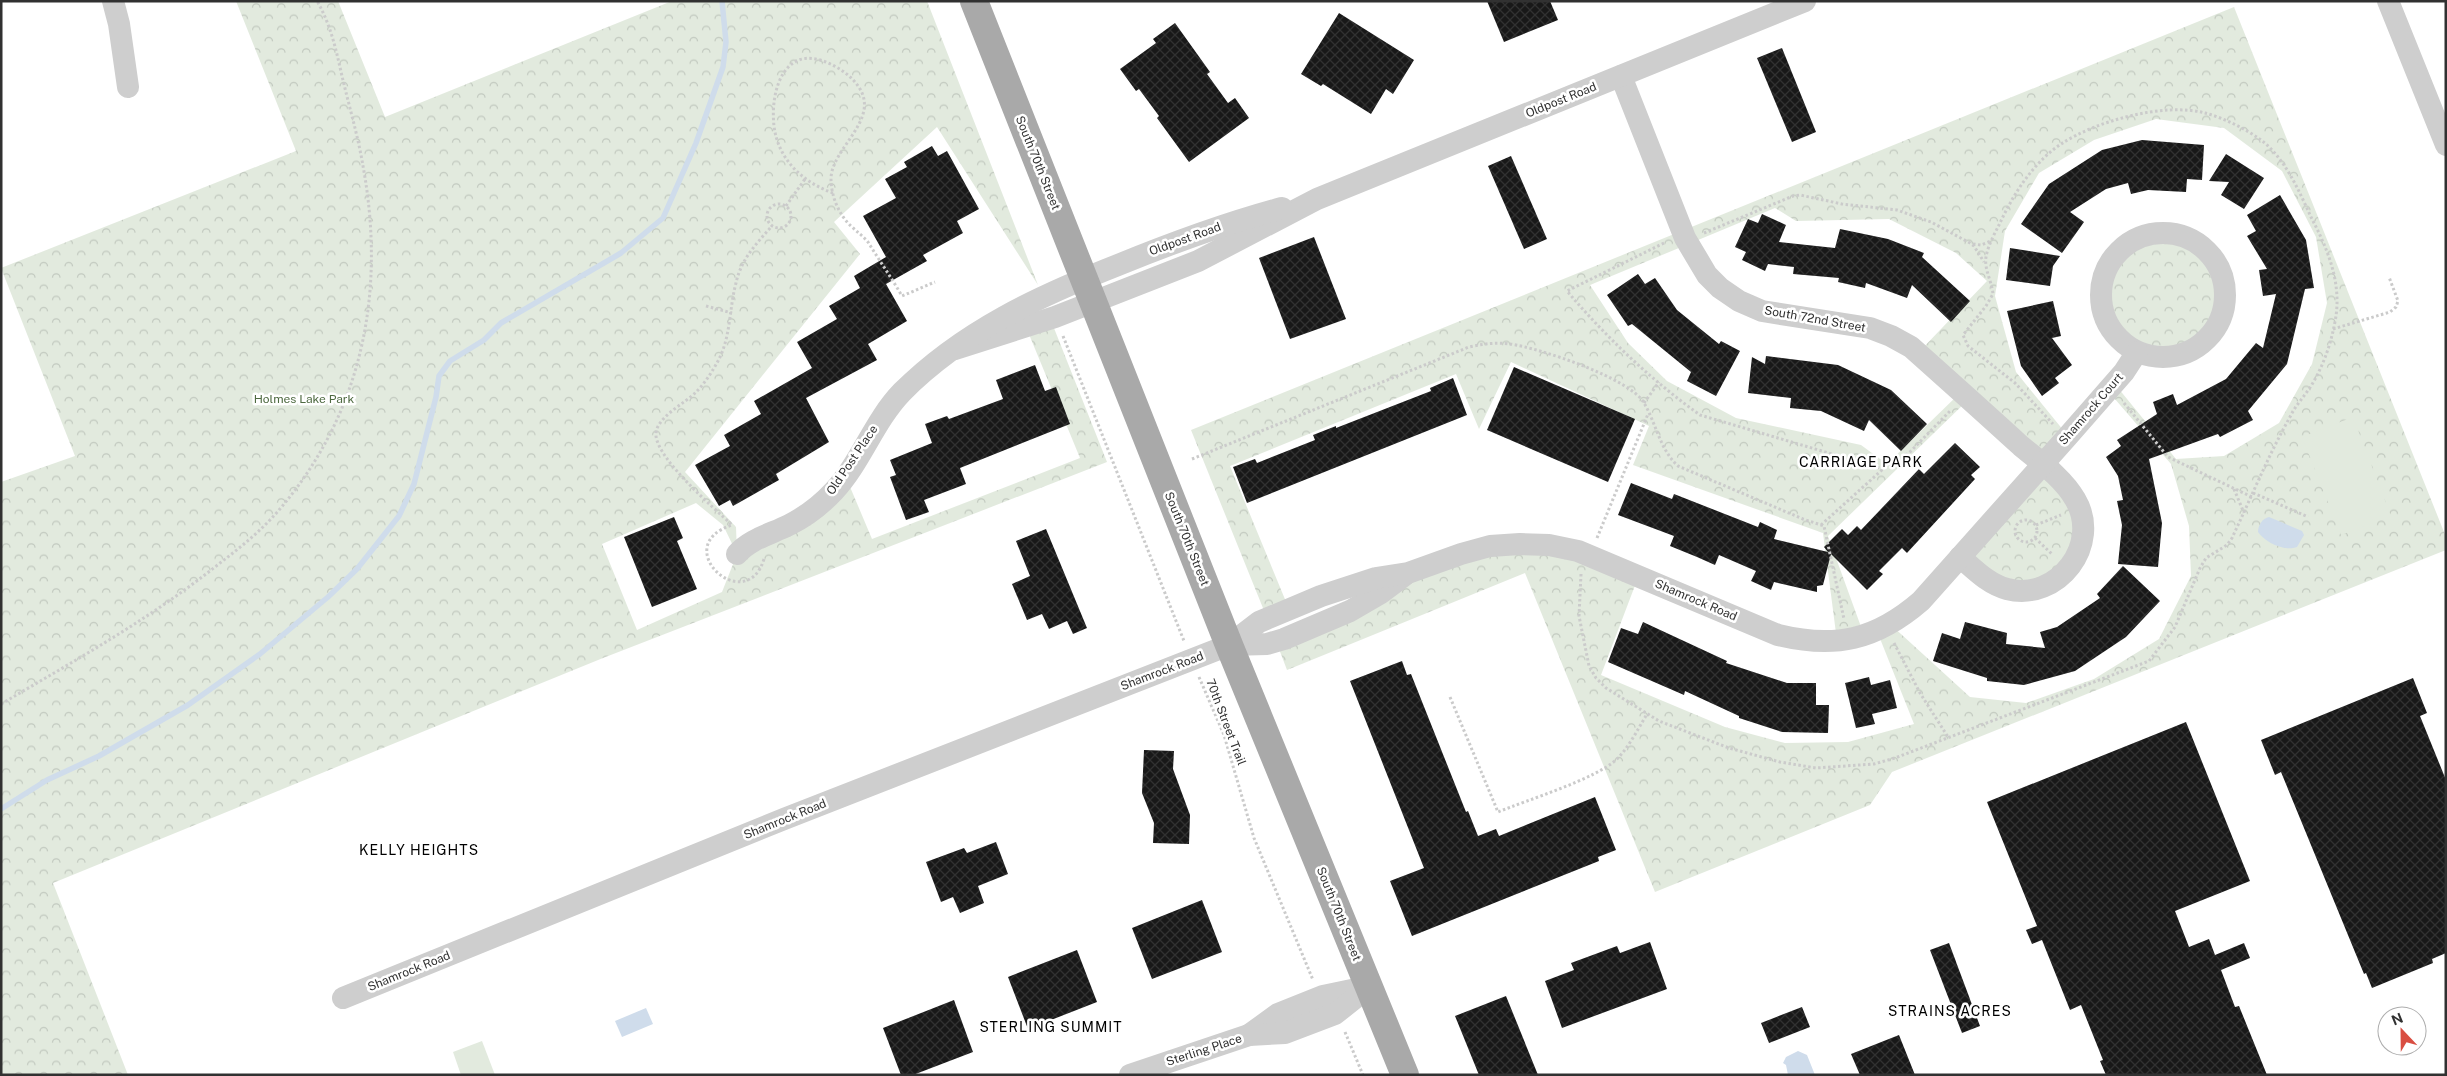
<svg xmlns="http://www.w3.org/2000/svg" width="2447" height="1076" viewBox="0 0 2447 1076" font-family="'Public Sans',sans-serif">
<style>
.forest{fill:url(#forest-crowns);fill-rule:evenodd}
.pitch{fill:#e2eade}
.water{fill:#cfdceb}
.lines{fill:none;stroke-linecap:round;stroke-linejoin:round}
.stream{stroke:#cfdceb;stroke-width:5.5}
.building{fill:url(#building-cross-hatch)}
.path{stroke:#cbcbcb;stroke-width:3;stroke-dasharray:2.5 2.5;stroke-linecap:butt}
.minor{stroke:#cecece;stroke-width:22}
.major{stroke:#a9a9a9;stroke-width:28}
.labels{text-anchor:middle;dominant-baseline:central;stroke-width:5;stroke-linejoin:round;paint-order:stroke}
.street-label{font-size:12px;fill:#313131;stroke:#fff}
.park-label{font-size:12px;fill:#4e6a41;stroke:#fff}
.neighbourhood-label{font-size:14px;letter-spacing:1px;fill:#000;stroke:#fff}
</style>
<defs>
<pattern id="forest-crowns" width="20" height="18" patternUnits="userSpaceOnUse" patternTransform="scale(1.25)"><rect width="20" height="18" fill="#e2eade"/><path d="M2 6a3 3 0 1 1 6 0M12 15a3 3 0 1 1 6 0" fill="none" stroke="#c2c9bf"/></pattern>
<pattern id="building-cross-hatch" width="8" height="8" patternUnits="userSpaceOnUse" patternTransform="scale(1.25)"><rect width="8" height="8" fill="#181818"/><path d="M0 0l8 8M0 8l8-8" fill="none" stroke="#313131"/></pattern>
</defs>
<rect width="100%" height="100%" fill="#fff"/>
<g class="forest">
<path d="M236,1H338L385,117L672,1H927L1038,285L937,127L834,222L860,254L685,472L736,527L737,553L845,475L872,539L1080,458L1026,327L1050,318L1107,462L603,658L53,883L128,1075H1V482L75,456L1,268L296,151ZM696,503L723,525L737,554L722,592L637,630L602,544Z"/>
<path d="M2234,7L2446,537V550L1892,772L1870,805L1655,892L1525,573L1287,670L1276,641L1381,593L1520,544L1639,575L1601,675L1725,727L1785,743L1848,742L1914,724L1877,631L1890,624L1970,697L2026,703L2094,679L2159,639L2191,576L2189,526L2171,464L2108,391L2114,383L2176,459L2224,456L2279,423L2312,364L2327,303L2316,237L2282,171L2224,128L2156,119L2094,140L2039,173L2005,231L1995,296L2016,372L2068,436L2043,465L2070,490L2078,554L2025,591L1960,557L2043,465L1969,399L1828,536L1864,635L1837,641L1823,533L1633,465L1649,426L1511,362L1479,429L1456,374L1230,466L1289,609L1267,618L1191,430ZM1775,208L1796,221L1889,219L1956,253L1987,281L1918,353L1961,392L1887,464L1861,445L1736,418L1667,381L1628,343L1590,285Z"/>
<circle cx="2163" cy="295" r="62"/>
</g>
<g class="pitch">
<path d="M2353,417L2391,516L2341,535L2302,437Z"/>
<path d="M482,1041L495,1075H461L453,1052Z"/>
</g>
<g class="water">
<path d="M2269,517L2302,531L2304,535L2297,547C2284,552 2265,542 2258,532C2258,525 2263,518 2269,517Z"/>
<path d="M646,1008L653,1024L622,1037L615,1021Z"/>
<path d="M1798,1051L1807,1055L1815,1075H1788L1786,1065L1783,1063L1786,1057Z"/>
</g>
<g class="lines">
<path class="stream" d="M1,809L47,780L99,756L188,705L260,654L328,597L357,569L399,516L414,484L436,397L439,376L450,361L484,340L501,323L621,253L663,218L696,143L723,67L726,42L722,1"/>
</g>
<g class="building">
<path d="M1487,1H1550L1558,20L1504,42Z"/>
<path d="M1339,13L1414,60L1393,94L1386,89L1371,114L1323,84L1321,86L1301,74Z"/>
<path d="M1175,23L1210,72L1207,74L1228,103L1235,98L1249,118L1189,162L1157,118L1159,116L1139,89L1136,91L1120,69L1156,43L1153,39Z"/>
<path d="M1782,48L1816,132L1792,142L1757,58Z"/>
<path d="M2142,140L2204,145L2202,180L2187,179L2186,192L2148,190L2131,194L2128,183L2106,189L2070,212L2084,222L2062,253L2021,224L2049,184L2102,150Z"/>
<path d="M932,146L938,156L947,151L979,209L957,221L963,233L923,255L927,261L886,284L907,321L868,344L877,360L806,398L829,442L776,474L779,480L733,506L730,500L719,506L695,465L730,446L724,435L761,414L754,401L812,368L797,342L837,319L829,306L860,288L854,276L886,257L863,216L896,198L885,179L907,167L904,162Z"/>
<path d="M2226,154L2264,178L2244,209L2221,195L2229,182L2209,181Z"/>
<path d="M1511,156L1547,239L1524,249L1488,166Z"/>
<path d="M2280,195L2306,240L2314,288L2305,289L2287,364L2248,411L2253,420L2220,437L2218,434L2149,459L2162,523L2158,567L2118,564L2122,525L2117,501L2123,500L2118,476L2106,457L2121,446L2117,440L2157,414L2153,402L2173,394L2177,405L2226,379L2256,343L2263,348L2276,294L2263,296L2259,270L2267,269L2247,236L2256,231L2247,215Z"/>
<path d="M1762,214L1786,225L1779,242L1835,248L1840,229L1888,239L1924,253L1922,257L1970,301L1951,322L1912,285L1907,298L1866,283L1865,288L1838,282L1839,278L1793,274L1794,267L1768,264L1765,271L1742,260L1746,252L1735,247L1748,219L1758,223Z"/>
<path d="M1314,237L1346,319L1290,339L1259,258Z"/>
<path d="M2010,248L2060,256L2053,266L2050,286L2006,280Z"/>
<path d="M1638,274L1645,284L1655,278L1677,310L1719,344L1721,341L1740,351L1716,396L1687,381L1691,372L1632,324L1628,326L1607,295Z"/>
<path d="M2053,301L2061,336L2052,338L2072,365L2055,378L2059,383L2042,396L2021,366L2007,311Z"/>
<path d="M1766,356L1838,365L1891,390L1927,424L1901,451L1869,420L1864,431L1821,411L1790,408L1791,398L1748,393L1752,357L1765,364Z"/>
<path d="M1035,365L1045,391L1056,387L1070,424L960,468L966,484L924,500L929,512L906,520L890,477L896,475L890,460L932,443L925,424L947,416L949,419L1003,399L996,380Z"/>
<path d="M1514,367L1635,419L1608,482L1487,430Z"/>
<path d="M1453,378L1467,415L1247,503L1233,467L1255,459L1257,463L1315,440L1313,435L1336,426V428L1431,391L1430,388Z"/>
<path d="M1955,443L1980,467L1971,475L1975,479L1907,553L1902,548L1879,571L1883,574L1867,590L1831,554L1823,585L1817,586V592L1774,582L1771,590L1751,581L1756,571L1719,555L1715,565L1697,557L1670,546L1674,536L1618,515L1631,483L1672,499L1674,494L1758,527L1760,522L1777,530L1774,539L1828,552L1824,547L1842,529L1848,535L1857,526L1861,530L1919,469L1924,474Z"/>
<path d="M674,517L683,538L677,541L697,589L652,607L624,537Z"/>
<path d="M1046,529L1087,628L1073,634L1067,621L1049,629L1042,614L1027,620L1012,584L1030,576L1016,541Z"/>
<path d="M2123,566L2160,601L2126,637L2075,671L2024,685L1987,681V678L1933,661L1942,633L1960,639L1965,622L2007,633L2006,644L2045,648L2040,632L2057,627L2100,598L2097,594Z"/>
<path d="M1643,622L1727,661L1726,663L1787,683H1816V705H1829L1828,733L1782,732L1739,718V716L1685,691L1684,695L1608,662L1621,628L1638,634Z"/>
<path d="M1402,661L1407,675L1411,674L1466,812L1468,811L1478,836L1496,829L1499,836L1595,797L1616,850L1598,857L1599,861L1412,936L1390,881L1424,868L1350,681Z"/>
<path d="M1869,677L1871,685L1890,680L1897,708L1872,714L1875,724L1856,728L1845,683Z"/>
<path d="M2413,678L2427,713L2420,716L2446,780V953L2432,959L2433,963L2372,988L2366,973L2364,974L2281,772L2275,775L2261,740Z"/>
<path d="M2186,722L2250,881L2175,911L2189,947L2209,939L2215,955L2244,943L2250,958L2221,970L2235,1007L2239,1006L2267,1075H2106L2100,1061L2103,1060L2081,1005L2070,1010L2042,940L2032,944L2026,930L2037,926L1987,802Z"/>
<path d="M1144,750L1174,751L1173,769L1190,815L1189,844L1153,843L1154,823L1142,793Z"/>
<path d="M996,842L1008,874L978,886L984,903L960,913L953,897L941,902L926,862L964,848L967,853Z"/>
<path d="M1202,900L1222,952L1152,979L1132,928Z"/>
<path d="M1650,942L1667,989L1562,1028L1545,981L1574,970L1571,963L1617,946L1620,953Z"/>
<path d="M1949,943L1980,1026L1962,1033L1930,950Z"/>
<path d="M1077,950L1097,1002L1028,1029L1008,977Z"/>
<path d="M1506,996L1538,1075H1479L1455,1016Z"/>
<path d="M954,1000L973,1052L913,1075H901L883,1028Z"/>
<path d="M1802,1007L1810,1027L1769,1043L1761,1023Z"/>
<path d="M1899,1035L1915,1075H1860L1851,1054Z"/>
</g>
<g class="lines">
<g class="path">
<path d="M833,193C802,182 778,159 774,126C770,91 784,43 828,63C840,68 853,77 860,89C879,121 831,149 831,179C831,196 839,215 851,226C857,232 863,236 868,242C879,260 891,277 902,296L935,282"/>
<circle cx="779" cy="216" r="12"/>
<path d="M786,206L805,179"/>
<path d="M1704,233L1793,196L1800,195L1842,204L1897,210L1931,222L1970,243L1974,246L1984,262"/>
<path d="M1664,243L1567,291C1606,337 1651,380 1700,415L1883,469"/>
<path d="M1973,244L1981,245L1991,241"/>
<path d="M706,306L732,313"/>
<path d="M2333,329L2390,312L2396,307L2398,301L2389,277"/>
<path d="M1063,336L1184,641"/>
<path d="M1644,403L1659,382"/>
<path d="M2124,403L2168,457L2252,497"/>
<path d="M1192,459L1469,347C1483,344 1496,342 1510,344C1539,348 1630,378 1644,403C1656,423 1660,450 1678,466L1803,519L1824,526L1844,619"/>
<path d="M2234,489L2244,513"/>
<path d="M2253,493L2308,517"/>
<circle cx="2026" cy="531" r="11"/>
<path d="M1821,525L1883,469L1909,453L1951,410"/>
<path d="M2036,525L2061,515"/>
<path d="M1597,538L1648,414"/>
<path d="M2035,538L2053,555"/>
<path d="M764,559C746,618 667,546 732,525C713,507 659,461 656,436C654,418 686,403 696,392C705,383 712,372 718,361C731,337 729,309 736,283C741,259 757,243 772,226"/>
<path d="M1581,574L1579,616L1589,666L1596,678L1606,688L1659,721L1729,748L1780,762L1816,768L1874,764L1895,758L2149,661L2175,627L2200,568L2206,558L2227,545L2232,538C2251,498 2268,456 2290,417C2295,406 2304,397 2311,386C2324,365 2332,341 2336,316C2341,280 2327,248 2311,217C2299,191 2285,158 2261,140C2246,129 2224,118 2205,113C2164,102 2096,121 2061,144C2033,163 2014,193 2000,223C1995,233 1988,245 1986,257C1984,269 1992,282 1993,294L1986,306L1963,335L1968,346L2015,383L2053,424"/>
<path d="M1894,643L1920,693L1948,737"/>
<path d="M1199,677L1224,735L1254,838L1313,980"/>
<path d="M1450,697L1498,812C1527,800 1596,779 1617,759C1629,747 1638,729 1647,714"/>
<path d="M1,704C76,660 153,617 220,563C241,547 262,530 279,510C363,412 386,291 363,166C358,136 349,106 342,76C336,50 331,25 317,1"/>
<path d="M1345,1032L1363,1075"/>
</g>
<g class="minor">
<path d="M113,1L119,24L128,87"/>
<path d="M2388,1L2446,145"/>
<path d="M1621,76L1685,238L1707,275L1720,288L1739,301L1762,311L1870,328L1891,336L1911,347C1948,380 1985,413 2021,446C2039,461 2063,478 2075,499C2102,544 2058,602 2007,589C1988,584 1974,569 1960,557"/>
<circle cx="2163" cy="295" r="62"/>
<path d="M955,349L1055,317L1198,261L1317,199L1805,1"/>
<path d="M737,554C750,539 771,534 789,525C805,517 821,505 834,491C861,462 874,421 902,392C963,331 1039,296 1118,265C1172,243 1226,223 1282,208"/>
<path d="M1229,645L1267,644L1284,639L1350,611L1381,593L1405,575"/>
<path d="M343,998L784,819L1229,645L1259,622L1321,596L1376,578L1408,573L1461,554L1490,546L1520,544L1549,545L1578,551L1778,635C1835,649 1876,640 1921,601L2068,436L2124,372L2137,352"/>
<path d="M1249,1035L1278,1014L1323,996L1366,987"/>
<path d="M1130,1075L1249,1035L1285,1033L1335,1014L1369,987"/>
</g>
<path class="major" d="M974,1L1229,645L1405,1075"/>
</g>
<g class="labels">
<g class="street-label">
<text transform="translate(1561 100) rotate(-22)">Oldpost Road</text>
<text transform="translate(1038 163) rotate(68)">South 70th Street</text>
<text transform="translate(1185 239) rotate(-20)">Oldpost Road</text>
<text transform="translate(1815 319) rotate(10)">South 72nd Street</text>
<text transform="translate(2091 409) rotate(-49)">Shamrock Court</text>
<text transform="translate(852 460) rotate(-56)">Old Post Place</text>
<text transform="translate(1187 539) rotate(68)">South 70th Street</text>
<text transform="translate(1696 600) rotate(23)">Shamrock Road</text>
<text transform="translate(1162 671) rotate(-21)">Shamrock Road</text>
<text transform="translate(1226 722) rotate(69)">70th Street Trail</text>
<text transform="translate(785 819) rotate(-22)">Shamrock Road</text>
<text transform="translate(1339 914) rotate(68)">South 70th Street</text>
<text transform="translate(409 971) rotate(-22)">Shamrock Road</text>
<text transform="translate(1204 1050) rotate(-18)">Sterling Place</text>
</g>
<g class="park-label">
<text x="304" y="399">Holmes Lake Park</text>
</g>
<g class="neighbourhood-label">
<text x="1861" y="462">CARRIAGE PARK</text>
<text x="419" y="850">KELLY HEIGHTS</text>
<text x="1950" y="1011">STRAINS ACRES</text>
<text x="1051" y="1027">STERLING SUMMIT</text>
</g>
</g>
<rect width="2447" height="1076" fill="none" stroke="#313131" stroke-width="5"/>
<g transform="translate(2402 1031) rotate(338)"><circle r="24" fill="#ffffff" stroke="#adadad"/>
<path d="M0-4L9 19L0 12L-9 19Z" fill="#d94e42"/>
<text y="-8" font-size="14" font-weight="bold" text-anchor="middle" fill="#313131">N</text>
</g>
</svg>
